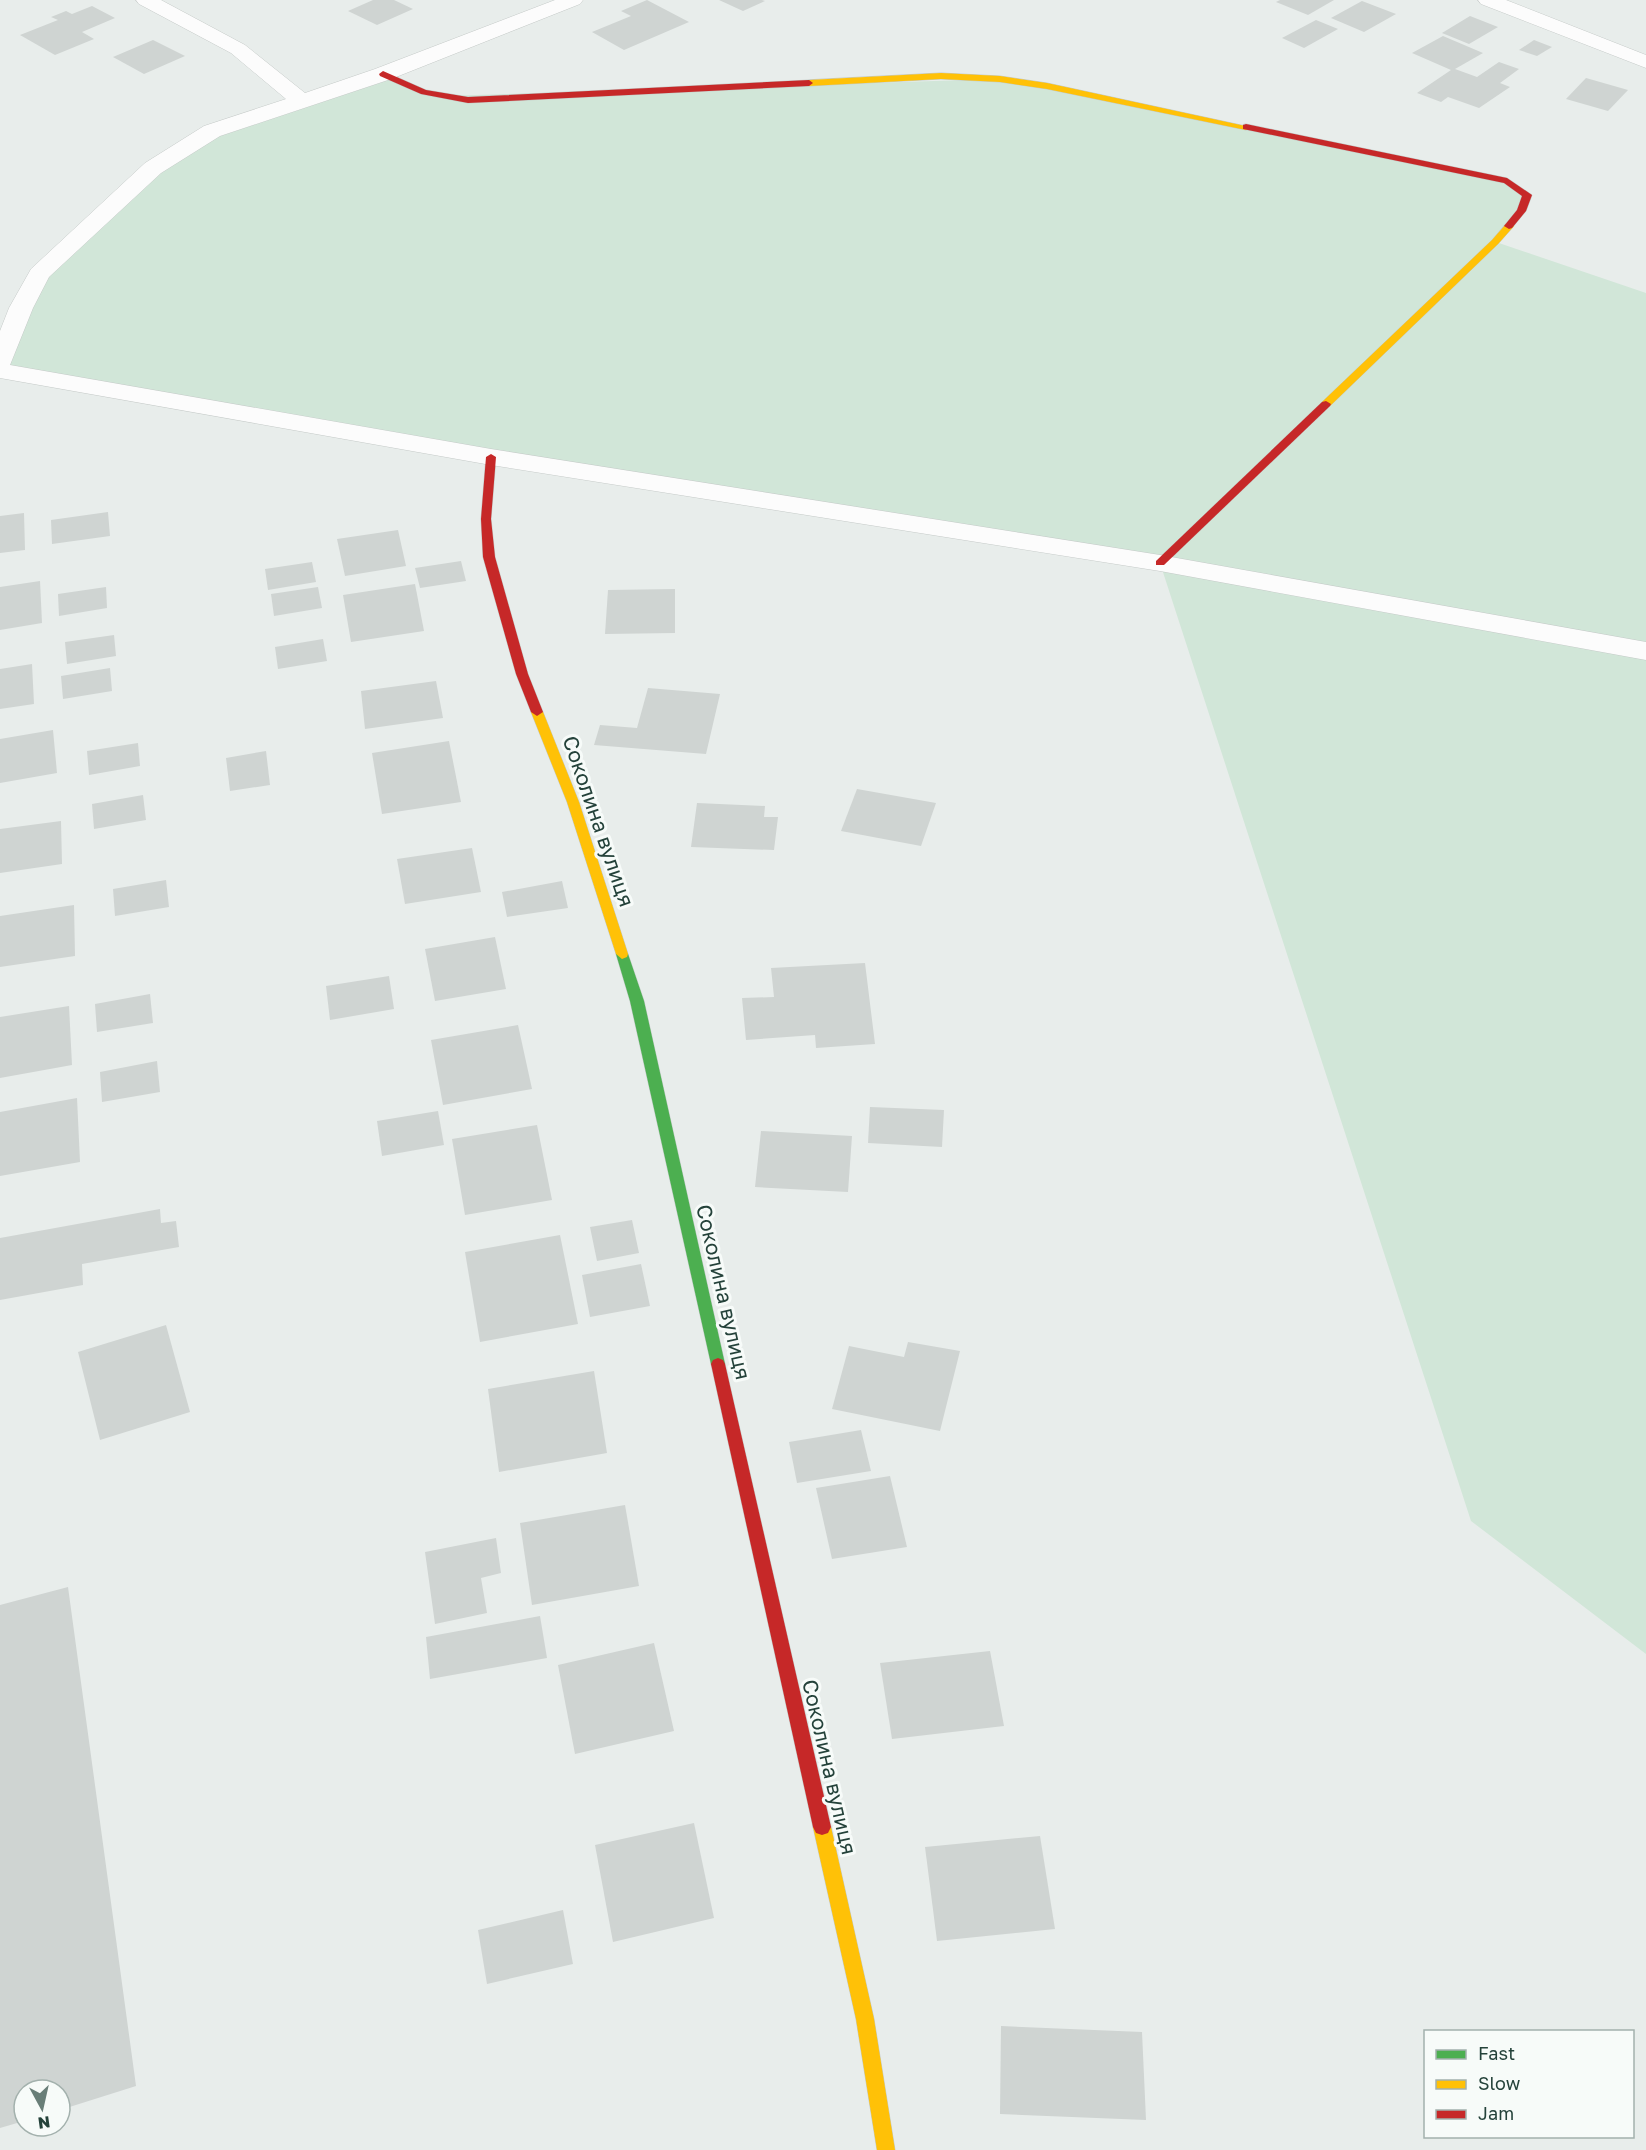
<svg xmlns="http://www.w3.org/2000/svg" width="1646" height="2150" viewBox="0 0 1646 2150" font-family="'Golos Text',sans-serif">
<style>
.green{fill:#d1e6d8}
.building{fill:#cfd4d2}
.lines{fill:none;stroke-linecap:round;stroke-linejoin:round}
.street-casing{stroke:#c5cac8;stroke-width:1}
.fast-casing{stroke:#c3cbc8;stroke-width:1}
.slow-casing{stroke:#c3cbc8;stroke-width:1}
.jam-casing{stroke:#c3cbc8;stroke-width:1}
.street{fill:#fcfcfc;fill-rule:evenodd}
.fast{fill:#4caf50;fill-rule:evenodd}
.slow{fill:#ffc107;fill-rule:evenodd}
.jam{fill:#c62828;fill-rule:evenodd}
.labels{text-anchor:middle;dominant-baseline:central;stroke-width:6;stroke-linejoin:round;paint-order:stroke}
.street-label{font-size:21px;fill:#24423a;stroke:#f7fbf9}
</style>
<rect width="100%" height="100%" fill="#e8edeb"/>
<path class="green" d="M383,74L440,96L1000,79L1507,181L1527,195L1496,242L1646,293V1654L1471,1521L1160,563L0,371V362L39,274L153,168L212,131Z"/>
<g class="building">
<path d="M373,0H394L413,9L377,25L348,11Z"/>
<path d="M647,0L689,22L624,50L592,32L631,16L621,11Z"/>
<path d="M719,0H762L765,1L743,11Z"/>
<path d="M1280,0H1334L1308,15L1276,2Z"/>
<path d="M1362,1L1396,14L1364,32L1331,18Z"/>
<path d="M92,6L115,18L82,32L94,39L55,55L20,35L58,20L51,17L66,11L72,14Z"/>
<path d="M1470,16L1498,27L1469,44L1442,33Z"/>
<path d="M1316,20L1338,29L1304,48L1282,38Z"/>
<path d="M1443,36L1483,53L1455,69L1477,77L1499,62L1519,69L1500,83L1510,87L1479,108L1448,97L1441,102L1417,93L1451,70L1412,53Z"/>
<path d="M153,40L185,56L144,74L113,57Z"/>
<path d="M1534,40L1552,47L1537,56L1519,50Z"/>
<path d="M1586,78L1628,90L1608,111L1566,99Z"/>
<path d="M108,512L110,536L52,544L51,520Z"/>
<path d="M24,513L25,550L0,553V516Z"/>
<path d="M398,530L406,566L345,576L337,539Z"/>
<path d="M461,561L466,581L420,588L415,568Z"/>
<path d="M312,562L316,582L268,590L265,569Z"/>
<path d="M40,581L42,623L0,630V587Z"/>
<path d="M415,584L424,631L351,642L343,595Z"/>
<path d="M106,587L107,608L59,616L58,594Z"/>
<path d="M318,587L322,608L274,616L271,594Z"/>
<path d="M675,589V633L605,634L608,590Z"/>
<path d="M114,635L116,656L67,664L65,642Z"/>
<path d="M323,639L327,661L278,669L275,647Z"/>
<path d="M32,664L34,704L0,709V669Z"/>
<path d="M110,668L112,691L63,699L61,676Z"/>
<path d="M436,681L443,718L365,729L361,691Z"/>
<path d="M648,688L720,694L706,754L594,745L600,725L637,728Z"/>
<path d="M53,730L57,773L0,783V739Z"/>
<path d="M449,741L461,802L382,814L372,753Z"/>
<path d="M138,743L140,766L89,775L87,751Z"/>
<path d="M266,751L270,785L230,791L226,758Z"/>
<path d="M857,789L936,803L921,846L841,831Z"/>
<path d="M143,795L146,820L94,829L92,804Z"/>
<path d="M697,803L765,806L764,817H778L774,850L691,847Z"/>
<path d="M61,821L62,864L0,873V829Z"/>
<path d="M472,848L481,892L405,904L397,859Z"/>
<path d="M166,880L169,907L115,916L113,889Z"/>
<path d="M562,881L568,908L507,917L502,892Z"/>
<path d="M74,905L75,956L0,967V916Z"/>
<path d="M495,937L506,989L435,1001L425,949Z"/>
<path d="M865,963L875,1044L816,1048L815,1035L746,1040L742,998L774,997L771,968Z"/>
<path d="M389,976L394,1009L330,1020L326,986Z"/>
<path d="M150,994L153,1023L97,1032L95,1004Z"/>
<path d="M69,1006L72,1065L0,1078V1017Z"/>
<path d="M518,1025L532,1089L443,1105L431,1040Z"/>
<path d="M157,1061L160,1092L102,1102L100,1072Z"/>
<path d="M77,1098L80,1162L0,1176V1112Z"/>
<path d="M870,1107L944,1110L942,1147L868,1143Z"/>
<path d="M438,1111L444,1145L382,1156L377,1121Z"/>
<path d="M537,1125L552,1200L465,1215L452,1139Z"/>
<path d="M761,1131L852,1136L848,1192L755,1187Z"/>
<path d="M160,1209L161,1223L176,1221L179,1247L82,1264L83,1285L0,1300V1238Z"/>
<path d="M632,1220L639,1253L597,1261L590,1227Z"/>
<path d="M560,1235L578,1324L480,1342L465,1252Z"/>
<path d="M641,1264L650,1306L590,1317L582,1275Z"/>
<path d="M166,1325L190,1412L100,1440L78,1352Z"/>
<path d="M908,1342L960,1351L940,1431L832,1409L849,1346L904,1357Z"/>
<path d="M594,1371L607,1453L499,1472L488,1389Z"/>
<path d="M861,1430L871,1471L797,1483L789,1442Z"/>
<path d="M890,1476L907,1547L832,1559L816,1488Z"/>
<path d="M625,1505L639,1586L532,1605L520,1523Z"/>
<path d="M496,1538L501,1573L481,1578L487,1613L435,1624L425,1552Z"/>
<path d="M68,1587L136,2086L60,2110V2090H24V2121L0,2128V1605Z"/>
<path d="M540,1616L547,1658L430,1679L426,1637Z"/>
<path d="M654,1643L674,1731L575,1754L558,1665Z"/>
<path d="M990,1651L1004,1726L892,1739L880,1663Z"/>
<path d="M694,1823L714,1918L613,1942L595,1845Z"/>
<path d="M1040,1836L1055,1929L937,1941L925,1847Z"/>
<path d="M563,1910L573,1964L487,1984L478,1930Z"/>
<path d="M1001,2026L1142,2032L1146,2120L1000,2114Z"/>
</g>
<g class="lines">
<g class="street-casing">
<g id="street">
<path d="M136,0H161L245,45L305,93L375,69L555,0H583L580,4L391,79L220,136L161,173L49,277L33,308L10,365L491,449L1160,555L1646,642V660L1160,571L491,465L0,378V331L9,308L31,269L145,163L204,126L286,99L231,53L139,4Z"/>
<path d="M1478,0H1506L1646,55V68L1481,4Z"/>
</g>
</g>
<g class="fast-casing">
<path id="fast" d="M622,949L628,954L644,1001L725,1364L723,1368L718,1370L713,1368L711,1364L630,1001L616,954Z"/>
</g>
<g class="slow-casing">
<g id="slow">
<path d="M941,73L1000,76L1047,83L1250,127L1246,130L1047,89L1000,82L941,79L809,86L805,83L809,80Z"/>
<path d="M1506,224L1514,226L1498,244L1330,406H1322V402L1492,240Z"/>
<path d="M537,708L543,712L579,802L628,954L627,957L622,959L616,954L567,802L531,712Z"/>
<path d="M822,1819L828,1821L831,1827L874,2019L895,2150H877L856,2019L813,1827L816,1821Z"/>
</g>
</g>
<g class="jam-casing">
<g id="jam">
<path d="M383,71L426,90L468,97L809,80L813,83L809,86L468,103L421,94L380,76L379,74Z"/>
<path d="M1246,124L1507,178L1532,195L1526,211L1512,228L1509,229L1504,226L1517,210L1522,196L1504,183L1243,129V125Z"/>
<path d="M1326,401L1331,404L1330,406L1164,565H1156V561L1322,402Z"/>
<path d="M491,454L496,457L491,519L495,557L528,674L543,712L537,716L531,712L516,674L483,557L481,519L486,457Z"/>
<path d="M718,1358L723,1360L725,1364L831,1827L828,1833L822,1835L816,1833L813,1827L711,1364L713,1360Z"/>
</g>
</g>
<use href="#street" class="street"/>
<use href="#fast" class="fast"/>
<use href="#slow" class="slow"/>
<use href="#jam" class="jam"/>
</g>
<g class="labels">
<g class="street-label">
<text transform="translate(599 821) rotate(71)">Соколина вулиця</text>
<text transform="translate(724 1292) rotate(77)">Соколина вулиця</text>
<text transform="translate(830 1767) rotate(77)">Соколина вулиця</text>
</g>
</g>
<rect x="1424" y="2030" width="210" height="108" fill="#f7fbf9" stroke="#a3b1ad" stroke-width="1.5"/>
<rect x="1436" y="2050" width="30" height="9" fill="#4caf50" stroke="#a3b1ad" stroke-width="1.5"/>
<text x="1478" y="2060" font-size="18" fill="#24423a">Fast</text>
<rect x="1436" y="2080" width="30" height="9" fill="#ffc107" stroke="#a3b1ad" stroke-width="1.5"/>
<text x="1478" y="2090" font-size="18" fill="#24423a">Slow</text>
<rect x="1436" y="2110" width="30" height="9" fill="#c62828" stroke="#a3b1ad" stroke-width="1.5"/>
<text x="1478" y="2120" font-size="18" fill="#24423a">Jam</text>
<g transform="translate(42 2108) rotate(172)"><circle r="28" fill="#f7fbf9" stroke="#a3b1ad" stroke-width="1.5"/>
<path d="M0-4.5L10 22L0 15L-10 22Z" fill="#697e78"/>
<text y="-9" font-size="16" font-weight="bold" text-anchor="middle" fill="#24423a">N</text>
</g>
</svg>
